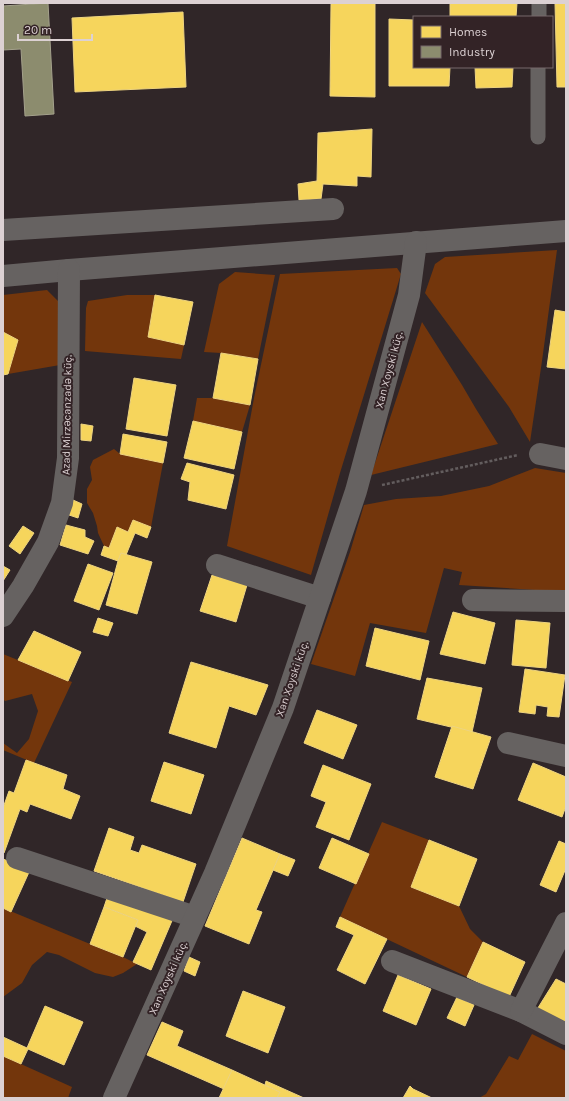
<svg xmlns="http://www.w3.org/2000/svg" width="569" height="1101" viewBox="0 0 569 1101" font-family="Karla,sans-serif">
<style>
.green{fill:#73360c}
.homes{fill:#f6d55c;stroke:#eed480}
.industry{fill:#8c8c6e;stroke:#a4a18c}
.lines{fill:none;stroke-linecap:round;stroke-linejoin:round}
.path{stroke:#635d5e;stroke-width:2.5;stroke-dasharray:3 2;stroke-linecap:butt}
.lane{stroke:#666261;stroke-width:15}
.street{stroke:#666261;stroke-width:22}
.labels{text-anchor:middle;dominant-baseline:central;stroke-width:4;stroke-linejoin:round;paint-order:stroke}
.street-label{font-size:11px;fill:#dcd1d3;stroke:#332326}
</style>
<rect width="100%" height="100%" fill="#302628"/>
<g class="green">
<path d="M557,250L542,361L530,442L509,407L425,293L435,264L445,257Z"/>
<path d="M397,268L401,274L340,473L311,575L227,546L254,398L280,274Z"/>
<path d="M235,272L275,275L258,359L221,353L204,352L219,284Z"/>
<path d="M47,290L58,301L60,365L8,374L18,340L3,332V295Z"/>
<path d="M127,295H155L148,337L184,345L181,359L85,351L86,308L88,301Z"/>
<path d="M422,322L462,385L476,409L498,444L371,475Z"/>
<path d="M197,398H213L250,405L242,432L193,421Z"/>
<path d="M114,449L120,454L163,463L151,527L133,520L128,532L117,527L109,548L104,546L98,533L97,526L93,513L87,503V489L92,480L90,467L93,460Z"/>
<path d="M535,468L566,473V592L459,585L462,572L444,568L426,633L370,623L355,676L311,664L350,552L364,505L396,499L441,496L489,486Z"/>
<path d="M3,654L72,682L34,763L3,750V743L17,753L29,739L38,711L32,694L5,701L3,699Z"/>
<path d="M382,822L429,840L411,887L459,906L470,929L483,942L467,977L340,917Z"/>
<path d="M3,908L90,944L123,957L137,964L123,973L113,977L95,973L59,955L47,952L32,965L22,983L3,997Z"/>
<path d="M532,1034L566,1051V1098H479L486,1094L509,1056L518,1060Z"/>
<path d="M3,1056L72,1087L68,1098H3Z"/>
</g>
<g class="homes">
<path d="M331,3H375V97L330,96Z"/>
<path d="M450,3H517L516,17H450Z"/>
<path d="M555,3H566V87H557Z"/>
<path d="M183,12L186,87L75,92L72,18Z"/>
<path d="M389,19L414,20V67H450L449,86H389Z"/>
<path d="M475,67H513L512,87L476,88Z"/>
<path d="M372,129L371,177L357,176V186L323,184L321,199L299,200L298,184L317,181L318,133Z"/>
<path d="M155,295L193,302L184,345L148,337Z"/>
<path d="M555,310L566,312V369L547,367Z"/>
<path d="M3,332L18,340L8,374L3,375Z"/>
<path d="M221,353L258,359L250,405L213,398Z"/>
<path d="M134,378L176,385L167,436L126,429Z"/>
<path d="M193,421L242,432L234,469L184,458Z"/>
<path d="M81,424L93,426L91,441L81,440Z"/>
<path d="M123,434L167,442L163,463L120,454Z"/>
<path d="M187,463L234,475L226,509L188,500L190,482L181,479Z"/>
<path d="M73,500L82,504L78,518L69,515Z"/>
<path d="M133,520L151,527L147,538L135,533L126,555L121,553L118,561L101,555L104,546L109,548L117,527L128,532Z"/>
<path d="M66,525L85,530V537L94,541L88,554L60,545Z"/>
<path d="M23,526L34,533L20,554L9,546Z"/>
<path d="M121,553L152,562L137,614L106,605L118,561Z"/>
<path d="M88,564L113,573L99,610L74,601Z"/>
<path d="M3,566L10,570L3,581Z"/>
<path d="M212,575L247,585L236,622L200,611Z"/>
<path d="M453,612L495,623L485,664L440,654Z"/>
<path d="M98,618L113,623L108,636L93,632Z"/>
<path d="M516,620L550,623L546,668L512,665Z"/>
<path d="M375,628L429,641L420,680L366,666Z"/>
<path d="M34,631L81,652L68,681L18,660Z"/>
<path d="M191,662L268,685L256,715L229,706L216,748L169,733Z"/>
<path d="M525,669L565,675L559,717L547,716L548,707L536,705L535,714L519,712Z"/>
<path d="M427,678L482,688L472,732L417,719Z"/>
<path d="M317,710L357,725L343,759L304,743Z"/>
<path d="M452,726L491,737L473,789L435,777Z"/>
<path d="M26,760L67,775L63,789L80,796L71,819L30,804L27,812L20,809L4,853L3,852V808L9,791L14,793Z"/>
<path d="M164,762L204,775L191,814L151,801Z"/>
<path d="M533,763L566,777V806L562,817L518,800Z"/>
<path d="M323,765L371,784L349,840L316,827L326,802L311,796Z"/>
<path d="M109,828L134,837L130,850L139,853L142,845L196,864L183,902L94,871Z"/>
<path d="M242,838L280,854L256,910L262,912L249,944L205,926Z"/>
<path d="M332,838L369,854L356,884L319,868Z"/>
<path d="M429,840L477,859L459,906L411,887Z"/>
<path d="M559,841L566,844V868L556,892L540,885Z"/>
<path d="M280,854L295,860L288,876L273,870Z"/>
<path d="M3,859L30,870L11,912L3,908Z"/>
<path d="M108,895L174,916L151,970L133,962L147,932L135,926L138,920L104,907Z"/>
<path d="M104,907L138,920L123,957L90,944Z"/>
<path d="M340,917L387,939L365,984L337,970L354,935L336,927Z"/>
<path d="M483,942L525,962L509,997L467,977Z"/>
<path d="M189,957L200,962L195,976L184,971Z"/>
<path d="M398,975L431,989L416,1025L383,1011Z"/>
<path d="M556,979L566,984V1024L536,1011Z"/>
<path d="M243,991L285,1007L268,1053L226,1036Z"/>
<path d="M457,997L474,1005L465,1026L447,1018Z"/>
<path d="M45,1006L83,1022L64,1065L28,1049L21,1064L3,1056V1037L27,1048Z"/>
<path d="M162,1022L183,1031L177,1046L232,1070L224,1089L147,1055Z"/>
<path d="M232,1070L280,1092L277,1098H219Z"/>
<path d="M266,1081L304,1098H277L280,1092L265,1085Z"/>
<path d="M410,1086L413,1089L432,1098H403Z"/>
</g>
<path class="industry" d="M48,3L54,114L25,116L21,49L3,50V6Z"/>
<g class="lines">
<path class="path" d="M382,485L518,455"/>
<g class="lane">
<path d="M539,17V3"/>
<path d="M538,137V67"/>
</g>
<g class="street">
<path d="M3,230L333,209"/>
<path d="M3,276L69,270L566,231"/>
<path d="M540,454L566,459"/>
<path d="M217,565L320,598"/>
<path d="M473,600L566,601"/>
<path d="M3,616L23,586L48,542L62,503L68,458L69,270"/>
<path d="M508,743L566,756"/>
<path d="M17,858L195,917"/>
<path d="M392,961L521,1011L566,1034"/>
<path d="M521,1011L566,923"/>
<path d="M114,1098L215,873L283,708L356,491L409,295L416,242"/>
</g>
</g>
<g class="labels">
<g class="street-label">
<text transform="translate(389 370) rotate(-75)">Xan Xoyski küç.</text>
<text transform="translate(67 415) rotate(-89)">Azad Mirzəcanzadə küç.</text>
<text transform="translate(292 679) rotate(-71)">Xan Xoyski küç.</text>
<text transform="translate(168 978) rotate(-66)">Xan Xoyski küç.</text>
</g>
</g>
<rect width="569" height="1101" fill="none" stroke="#dcd1d3" stroke-width="8"/>
<rect x="413" y="16" width="140" height="52" fill="#332326" stroke="#77696b"/>
<rect x="421" y="26" width="20" height="12" fill="#f6d55c" stroke="#77696b"/>
<text x="449" y="36" font-size="12" fill="#dcd1d3">Homes</text>
<rect x="421" y="46" width="20" height="12" fill="#8c8c6e" stroke="#77696b"/>
<text x="449" y="56" font-size="12" fill="#dcd1d3">Industry</text>
<path d="M18 34v6h74v-6" fill="none" stroke="#dcd1d3" stroke-width="2"/>
<text x="24" y="34" font-size="12" fill="#dcd1d3" stroke="#332326" stroke-width="3" paint-order="stroke">20 m</text>
</svg>
